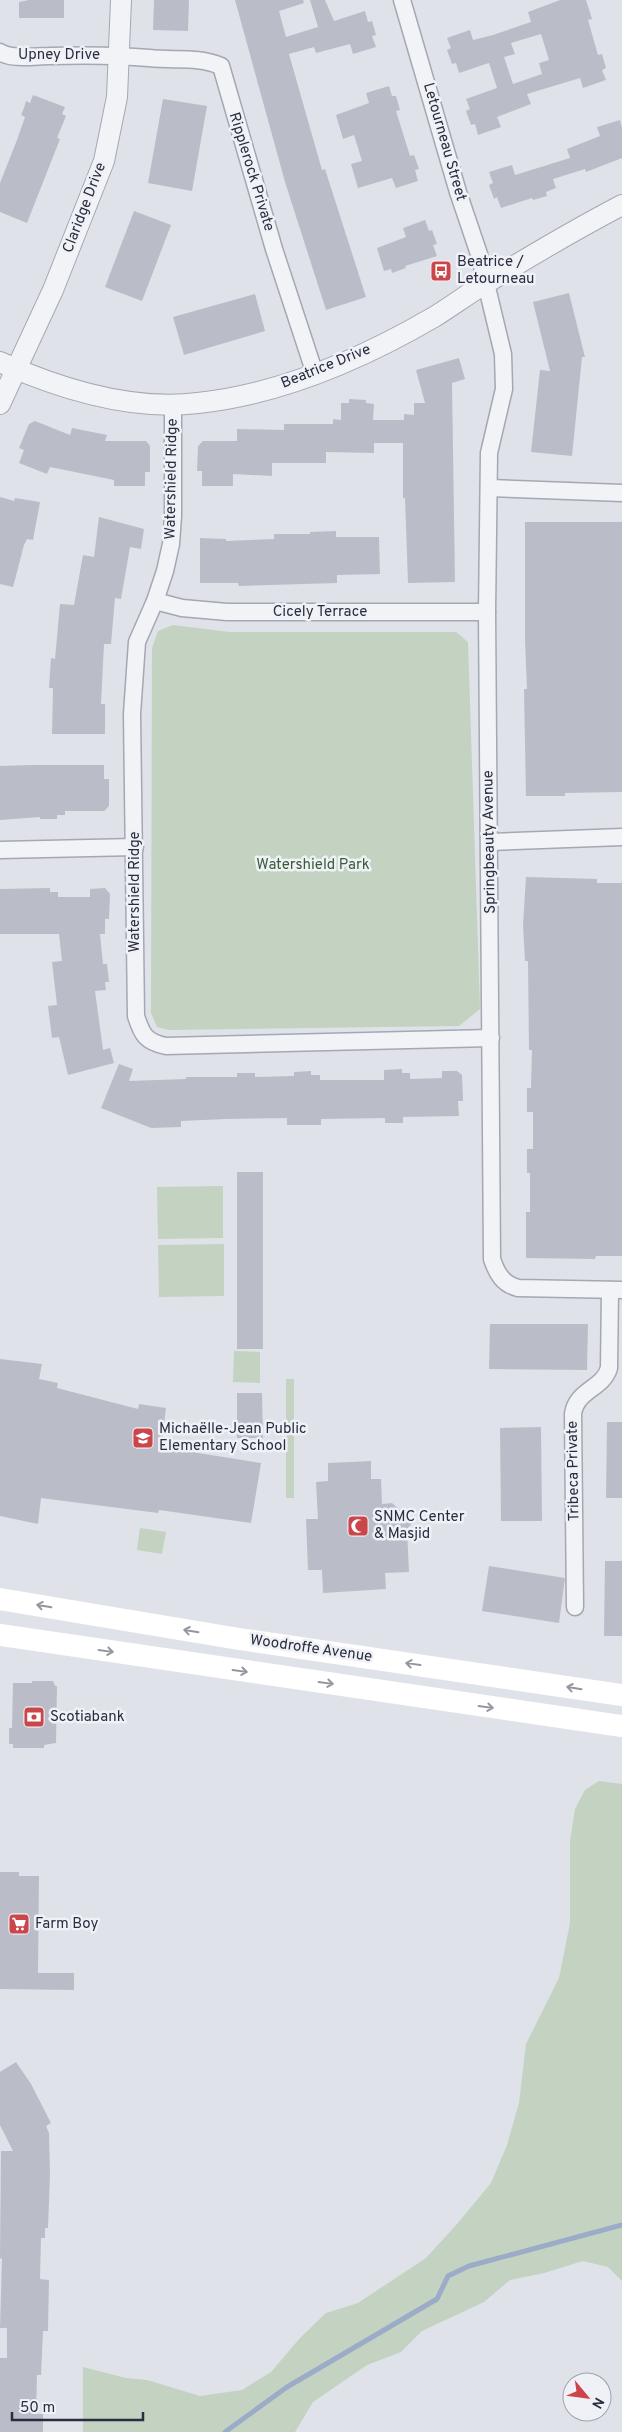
<svg xmlns="http://www.w3.org/2000/svg" width="622" height="2432" viewBox="0 0 622 2432" font-family="Overpass,sans-serif">
<style>
.green{fill:#c3d2c1}
.lines{fill:none;stroke-linecap:round;stroke-linejoin:round}
.stream{stroke:#9babc8;stroke-width:5}
.building{fill:#babdc8;fill-rule:evenodd}
.minor-casing{stroke:#a4a8b2;stroke-width:19}
.tertiary-casing{stroke:#a4a8b2;stroke-width:22}
.minor{stroke:#f2f3f7;stroke-width:16}
.tertiary{stroke:#f2f3f7;stroke-width:20}
.secondary{stroke:#fff;stroke-width:22}
.oneway{stroke:#94969f}
.labels{text-anchor:middle;dominant-baseline:central;stroke-width:5;stroke-linejoin:round;paint-order:stroke}
.street-label{font-size:15px;fill:#282e3f;stroke:#eff1f6}
.poi-label{font-size:15px;fill:#282e3f;stroke:#eff1f6;text-anchor:start}
.park-label{font-size:15px;fill:#395b36;stroke:#eff1f6}
</style>
<rect width="100%" height="100%" fill="#dfe2e8"/>
<g class="green">
<path d="M173,625L230,632H456L468,642L480,1009L459,1026L169,1030L157,1027L151,1013L152,648L158,631Z"/>
<path d="M223,1186V1238L158,1239L157,1187Z"/>
<path d="M224,1244V1296L159,1297L158,1245Z"/>
<path d="M234,1351L260,1352V1383L233,1382Z"/>
<rect x="286" y="1379" width="8" height="119"/>
<path d="M140,1528L166,1532L162,1554L137,1550Z"/>
<path d="M599,1781L622,1784V2281L608,2267L583,2261L544,2273L510,2280L484,2302L422,2331L401,2352L367,2365L313,2402L295,2432H83V2367L126,2378L147,2380L200,2396L242,2390L271,2372L300,2338L326,2313L358,2303L426,2258L457,2224L491,2183L507,2145L519,2103L526,2044L559,1978L570,1923V1841L575,1809L585,1790Z"/>
</g>
<g class="lines">
<path class="stream" d="M225,2432L287,2387L437,2299L448,2276L469,2266L622,2225"/>
</g>
<g class="building">
<path d="M29,0H64V18H19V2Z"/>
<path d="M154,0H189L188,31L153,30Z"/>
<path d="M235,0H303L304,3L279,11L286,37L318,27L310,0H325L334,21L365,11L368,22L372,21L376,35L372,36L376,47L353,54L350,44L316,53L314,47L289,54L322,170L325,169L366,297L326,310L285,182Z"/>
<path d="M560,0H586L592,19L588,20L598,55L602,54L606,68L602,70L606,80L583,88L580,78L527,94L531,104L497,117L501,127L478,135L475,124L471,125L466,111L470,109L466,99L497,88L489,63L459,73L456,63L452,64L447,50L451,48L447,38L470,30L473,40L493,35L531,22L528,12ZM541,34L549,60L539,63L542,74L513,84L504,57L515,54L511,43Z"/>
<path d="M389,86L392,96H396L400,110L396,111L410,156L414,155L419,169L415,170L418,181L396,188L392,178L358,188L351,164L362,161L354,135L343,139L336,115L369,103L366,93Z"/>
<path d="M33,95L65,107L62,114L66,116L57,138L60,139L27,223L0,212V183L17,140L25,117L21,115L24,108L26,101L30,103Z"/>
<path d="M163,99L207,106L192,191L148,183Z"/>
<path d="M620,120L622,128V158L586,172L585,169L553,179L556,188L546,192L547,196L533,200L532,198L501,208L497,197L494,199L489,185L493,183L489,172L512,165L515,175L570,158L567,149L600,136L597,127Z"/>
<path d="M134,211L171,225L142,301L105,287Z"/>
<path d="M425,220L429,231L432,230L437,244L433,245L437,256L405,266L406,268L392,273L391,269L384,271L377,248L406,237L403,228Z"/>
<path d="M569,293L585,357H582L572,456L531,452L540,370L550,371L533,302Z"/>
<path d="M255,294L265,331L184,355L173,317Z"/>
<path d="M459,358L465,379L452,383L455,582L408,583L405,498H403V443H374V453L326,452V463H272V476L233,474V486H202V471H197L198,446L203,441H237V429L284,430V424H333V419L341,420V403H349V399L366,400V403L374,404L373,420H404V414L414,415V403H425L416,370Z"/>
<path d="M35,421L70,435L72,428L107,435L105,441H146L150,446V472H145V486H114V480L50,467L47,474L19,463L24,450L19,448L29,424Z"/>
<path d="M0,497L14,501L15,498L40,502L33,540L27,539L24,545L13,587L0,584Z"/>
<path d="M99,517L144,529L141,549L130,547L121,599L115,598L111,644H104L101,704H105V734H52L53,688H49L51,658L55,659L60,604L74,605L83,555L94,557Z"/>
<path d="M525,522H622V792L565,793V796H526L524,689H527L525,640Z"/>
<path d="M336,531V537H379L380,574L337,575V583L239,586L238,583H200V538L226,539V541L274,539V534H310V532Z"/>
<path d="M31,765H104V779H109V806L104,811H65V815H57V819H40V817L0,820V766Z"/>
<path d="M526,877L597,879V883H622V1256H596L595,1259L526,1258V1212H530V1173H527V1149H533V1112H527V1088H531L532,1050H529L528,961H525L523,925Z"/>
<path d="M50,888V892H58V897H90V889L105,888L110,894L109,919H105V934H100L103,964H107L109,982H105L106,990L95,991L103,1050L110,1048L114,1063L68,1075L59,1037L52,1038L48,1006L57,1005L52,962L62,961L59,934H0V889Z"/>
<path d="M119,1064L133,1069L129,1081L186,1079V1077H237V1073H255V1077L294,1076V1072L311,1071V1075H320V1080H384V1070L402,1069V1073H410V1079L442,1078V1071H457L462,1075L463,1101H458L459,1116L403,1117V1123H385V1118L321,1119V1125H287V1118L226,1119L181,1121V1127L151,1128L101,1108Z"/>
<rect x="237" y="1172" width="26" height="177"/>
<path d="M490,1324H588L587,1370L489,1369Z"/>
<path d="M0,1359L42,1364L39,1379L58,1383L57,1388L138,1409L139,1404L166,1408L161,1447L261,1463L251,1523L159,1510L158,1513L41,1498L38,1524L0,1516Z"/>
<path d="M237,1393H262L263,1438H237Z"/>
<path d="M607,1422H622V1498H606Z"/>
<path d="M541,1427L542,1521H501L500,1428Z"/>
<path d="M371,1461V1479H381L382,1504L392,1503L413,1522L407,1529L409,1572L385,1573L386,1589L323,1593L322,1570H308L306,1519H318L316,1482L328,1481V1463Z"/>
<path d="M605,1561H622V1636H604Z"/>
<path d="M489,1566L565,1578L559,1623L482,1611Z"/>
<path d="M32,1681H53L55,1686H57L56,1743L44,1745V1748H13V1744H9V1728H12L13,1683H32Z"/>
<path d="M0,1872H19V1876H39L38,1973H74V1990L0,1989Z"/>
<path d="M16,2062L31,2084L51,2123L46,2126L49,2133L50,2174L48,2228H45V2238H41L40,2279L49,2280L48,2331H43L41,2375H37L36,2414H43V2432H0V2358H7V2328H0L2,2259L0,2258L1,2151H13L0,2125V2072Z"/>
</g>
<g class="lines">
<g class="minor-casing">
<g id="minor">
<path d="M402,0L458,192L479,254L503,354L504,389L489,453L487,612L492,1259C497,1274 503,1284 518,1288L622,1290"/>
<path d="M0,52C11,60 36,56 49,56C83,55 116,55 149,58C174,61 198,56 221,66L274,249L315,374"/>
<path d="M173,404V516L171,544L165,571L155,601L137,642L132,714L136,1016C142,1035 146,1042 166,1046L491,1038"/>
<path d="M489,488L622,493"/>
<path d="M155,601L182,608L227,612H487"/>
<path d="M490,842L622,837"/>
<path d="M0,850L135,847"/>
<path d="M575,1607L573,1414C576,1390 603,1389 609,1368L610,1290"/>
</g>
</g>
<g class="tertiary-casing">
<g id="tertiary">
<path d="M0,362C60,389 131,411 198,403C281,394 362,359 434,317C452,306 469,293 488,282C532,255 576,229 622,205"/>
<path d="M0,404L53,290L104,161L117,97L121,0"/>
</g>
</g>
<use href="#minor" class="minor"/>
<use href="#tertiary" class="tertiary"/>
<g class="secondary">
<path d="M0,1599L239,1639L622,1695"/>
<path d="M0,1635L622,1726"/>
</g>
</g>
<defs><path id="oneway-shaft" d="M-6 0H5M1.5-3L5.5 0L1.5 3" fill="none" stroke-width="1.6" stroke-linecap="round" stroke-linejoin="round" transform="scale(1.25)"/></defs>
<g class="oneway">
<use href="#oneway-shaft" transform="translate(44 1606) rotate(-170)"/>
<use href="#oneway-shaft" transform="translate(191 1631) rotate(-171)"/>
<use href="#oneway-shaft" transform="translate(106 1651) rotate(8)"/>
<use href="#oneway-shaft" transform="translate(413 1664) rotate(-172)"/>
<use href="#oneway-shaft" transform="translate(240 1671) rotate(8)"/>
<use href="#oneway-shaft" transform="translate(326 1683) rotate(8)"/>
<use href="#oneway-shaft" transform="translate(574 1688) rotate(-171)"/>
<use href="#oneway-shaft" transform="translate(486 1707) rotate(8)"/>
</g>
<defs>
<g id="bus-square" transform="scale(1.125)"><rect x="-9" y="-9" width="18" height="18" rx="4" fill="#cb464b" stroke="#eff1f6"/><path d="M-5-6H5V4H4V6H2V4H-2V6H-4V4H-5ZM-3.5-4V0h7V-4ZM-3.5 1.2v1.5H-2V1.2ZM2 1.2v1.5H3.5V1.2Z" fill="#fff"/></g>
<g id="school-square" transform="scale(1.125)"><rect x="-9" y="-9" width="18" height="18" rx="4" fill="#cb464b" stroke="#eff1f6"/><path d="M0-5L7-2L0 1L-7-2ZM-4 1L0 2.5L4 1V4Q0 6-4 4Z" fill="#fff"/></g>
<g id="mosque-square" transform="scale(1.125)"><rect x="-9" y="-9" width="18" height="18" rx="4" fill="#cb464b" stroke="#eff1f6"/><path d="M3.5-4.9A6 6 0 1 0 3.5 4.9A5 5 0 1 1 3.5-4.9Z" fill="#fff"/></g>
<g id="bank-square" transform="scale(1.125)"><rect x="-9" y="-9" width="18" height="18" rx="4" fill="#cb464b" stroke="#eff1f6"/><path d="M-6-4H6V4H-6ZM0-2.3a2.3 2.3 0 1 0 0 4.6a2.3 2.3 0 1 0 0-4.6Z" fill="#fff"/></g>
<g id="supermarket-square" transform="scale(1.125)"><rect x="-9" y="-9" width="18" height="18" rx="4" fill="#cb464b" stroke="#eff1f6"/><path d="M-6-5.5h2.5l.6 2H6L4.5 2H-2.5L-4.4-4H-6ZM-1.5 3.2a1.3 1.3 0 1 0 .1 0ZM3 3.2a1.3 1.3 0 1 0 .1 0Z" fill="#fff"/></g>
</defs>
<g fill-rule="evenodd">
<use href="#bus-square" x="441" y="271"/>
<use href="#school-square" x="143" y="1438"/>
<use href="#mosque-square" x="358" y="1526"/>
<use href="#bank-square" x="34" y="1717"/>
<use href="#supermarket-square" x="19" y="1924"/>
</g>
<g class="labels">
<g class="street-label">
<text x="59" y="55">Upney Drive</text>
<text transform="translate(444 142) rotate(74)">Letourneau Street</text>
<text transform="translate(251 172) rotate(73)">Ripplerock Private</text>
<text transform="translate(85 208) rotate(-69)">Claridge Drive</text>
<text transform="translate(326 367) rotate(-22)">Beatrice Drive</text>
<text transform="translate(172 479) rotate(-89)">Watershield Ridge</text>
<text x="320" y="612">Cicely Terrace</text>
<text transform="translate(490 842) rotate(-91)">Springbeauty Avenue</text>
<text transform="translate(135 892) rotate(-90)">Watershield Ridge</text>
<text transform="translate(574 1471) rotate(-91)">Tribeca Private</text>
<text transform="translate(311 1649) rotate(8)">Woodroffe Avenue</text>
</g>
<g class="poi-label">
<text x="457" y="262">Beatrice /<tspan x="457" dy="17">Letourneau</tspan></text>
<text x="159" y="1429">Michaëlle-Jean Public<tspan x="159" dy="17">Elementary School</tspan></text>
<text x="374" y="1517">SNMC Center<tspan x="374" dy="17">&amp; Masjid</tspan></text>
<text x="50" y="1717">Scotiabank</text>
<text x="35" y="1924">Farm Boy</text>
</g>
<g class="park-label">
<text x="313" y="865">Watershield Park</text>
</g>
</g>
<g transform="translate(587 2397) rotate(119)"><circle r="24" fill="#eff1f6" stroke="#9fa3ad"/>
<path d="M0-4L9 19L0 12L-9 19Z" fill="#cb464b"/>
<text y="-8" font-size="14" font-weight="bold" text-anchor="middle" fill="#282e3f">N</text>
</g>
<path d="M12 2412v8h131v-8" fill="none" stroke="#282e3f" stroke-width="2.5"/>
<text x="20" y="2412" font-size="15" fill="#282e3f" stroke="#eff1f6" stroke-width="4" paint-order="stroke">50 m</text>
</svg>
